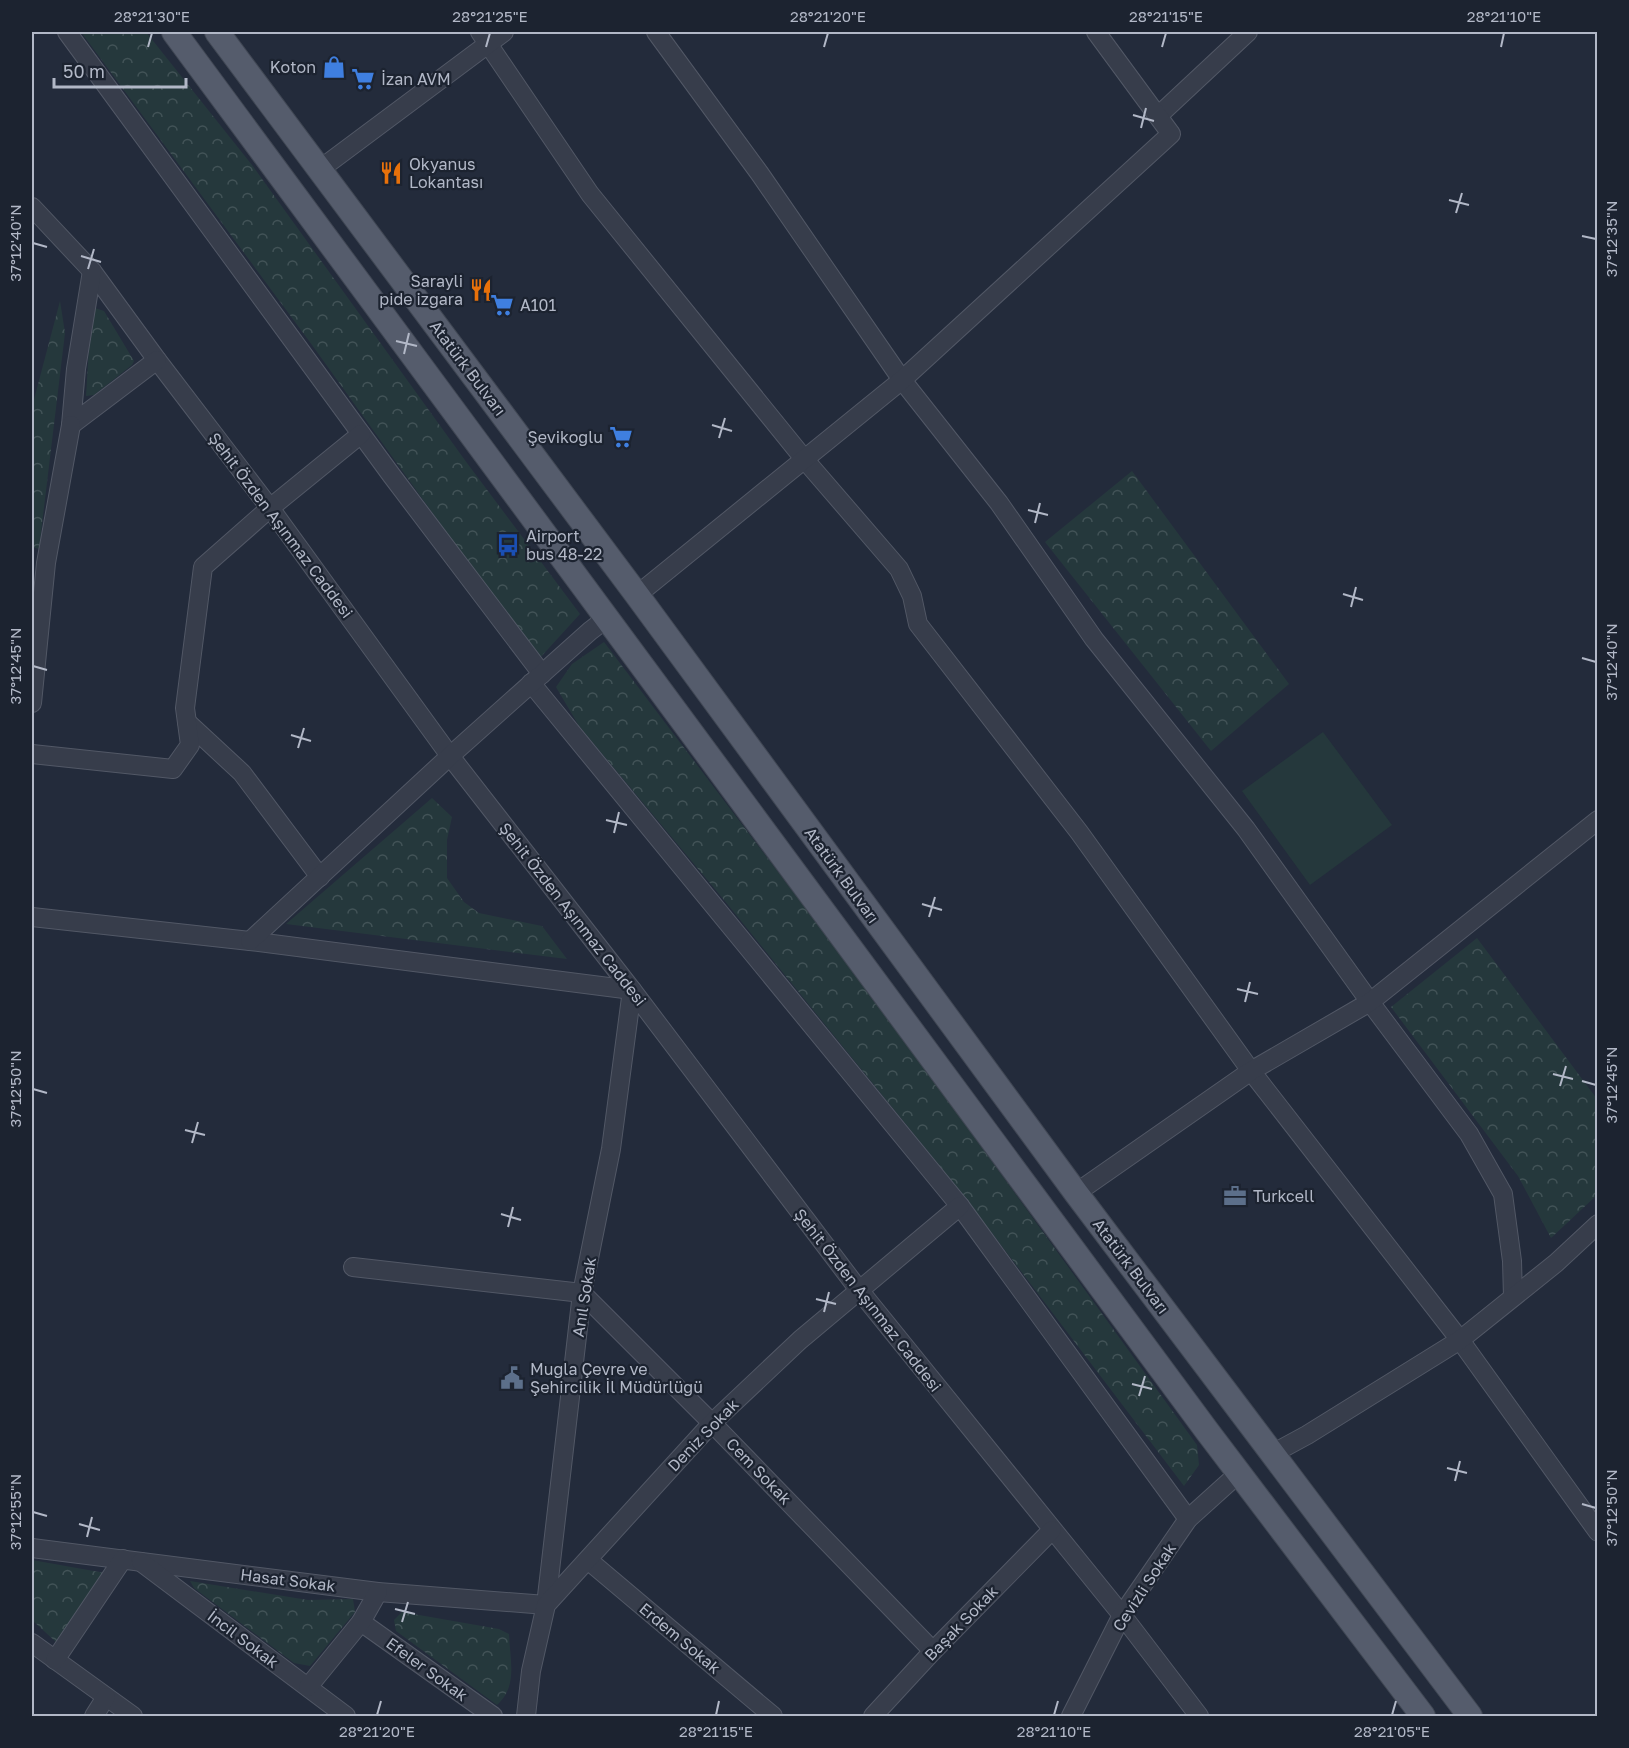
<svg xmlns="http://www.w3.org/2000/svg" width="1629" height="1748" viewBox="0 0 1629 1748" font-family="'Golos Text',sans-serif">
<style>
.grass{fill:#25383c}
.forest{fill:url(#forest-crowns)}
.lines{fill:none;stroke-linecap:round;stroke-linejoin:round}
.minor-casing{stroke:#525866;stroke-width:20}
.major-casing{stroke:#404754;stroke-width:26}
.minor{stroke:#373d4b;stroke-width:18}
.major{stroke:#555c6c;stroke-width:24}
.ticks{fill:none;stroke:#b2b8c7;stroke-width:2}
.labels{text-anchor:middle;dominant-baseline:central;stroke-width:4.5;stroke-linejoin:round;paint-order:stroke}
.poi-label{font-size:16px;fill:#b2b8c7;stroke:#1c2330;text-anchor:start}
.street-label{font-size:16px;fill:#b2b8c7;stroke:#1c2330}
.neatline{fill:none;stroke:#b2b8c7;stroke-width:2}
.ticks-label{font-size:15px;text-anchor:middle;fill:#b2b8c7}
</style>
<defs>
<pattern id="forest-crowns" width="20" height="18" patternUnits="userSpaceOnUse" patternTransform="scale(1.5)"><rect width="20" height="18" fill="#25383c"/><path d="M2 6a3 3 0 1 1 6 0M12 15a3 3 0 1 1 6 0" fill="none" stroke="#425357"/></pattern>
</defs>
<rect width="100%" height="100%" fill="#232b3b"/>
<path class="grass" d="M1323,732L1392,825L1310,885L1242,791Z"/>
<g class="forest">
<path d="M81,32H146L252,165L467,463L580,614L538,660L312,345Z"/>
<path d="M60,301L65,333L39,549L32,547V407Z"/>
<path d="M95,308L104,311L134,361L132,365L94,395L86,396L91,313Z"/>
<path d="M1132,471L1289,684L1211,751L1045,542Z"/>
<path d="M604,642L878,1004L1197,1445L1199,1465L1184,1486L960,1191L724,900L579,726L556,687L572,664Z"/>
<path d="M432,798L452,817L447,840V878L464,902L479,913L542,926L567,959L286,924Z"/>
<path d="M1477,938L1597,1099V1195L1551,1238L1518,1176L1391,1007Z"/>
<path d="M32,1560L105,1573L57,1643L32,1620Z"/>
<path d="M190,1581L308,1600L353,1599L355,1612L310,1666L294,1663L194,1588Z"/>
<path d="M402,1612L499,1629L509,1634C510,1661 518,1686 497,1705L396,1631L394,1620Z"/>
</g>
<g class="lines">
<g class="minor-casing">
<g id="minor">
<path d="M67,32L392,476L542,674"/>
<path d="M480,32L590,194L805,460L899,569L912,596L918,624L1079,832L1251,1071L1460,1340L1598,1532"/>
<path d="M656,32L760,174L902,380L999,503L1094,639L1246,829L1370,1002L1469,1134L1503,1194L1512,1261L1513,1297"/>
<path d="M1158,116L1248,32"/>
<path d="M319,170L504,32"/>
<path d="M32,207L92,271L157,360L270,508L450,756L632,990L859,1290L1122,1615L1199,1716"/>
<path d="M92,271L76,369L71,425L157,360"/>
<path d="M637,595L902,380L1171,134L1096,32"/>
<path d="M531,683L960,1206L1188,1519"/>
<path d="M32,703L46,563L71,425"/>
<path d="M187,722L242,773L320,877"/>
<path d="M32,754L173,769L190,745L185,708L203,567L270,508L361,434"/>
<path d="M32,917L250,941L632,990L611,1149L582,1293L546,1605L378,1592L32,1548"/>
<path d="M250,941L450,756L590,631L607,618"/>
<path d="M1076,1193L1251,1071L1370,1002L1598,820"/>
<path d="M353,1267L582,1293L712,1423L933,1651"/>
<path d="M1272,1454L1307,1435L1460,1340L1556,1263L1598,1224"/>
<path d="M588,1560L773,1716"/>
<path d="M141,1562L346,1716"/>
<path d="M361,1622L493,1716"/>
<path d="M32,1643L133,1716"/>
<path d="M55,1660L123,1559"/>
<path d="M308,1687L361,1622L378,1592"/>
<path d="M94,1716L106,1697"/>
<path d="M526,1716L531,1671L546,1605L712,1423L800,1340L960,1206"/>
<path d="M873,1716L933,1651L1052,1530"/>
<path d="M1071,1716L1122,1615L1188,1519L1239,1473"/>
</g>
</g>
<g class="major-casing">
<g id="major">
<path d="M174,32L1207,1431L1423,1716"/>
<path d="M217,32L637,595L1076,1193L1470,1716"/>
</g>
</g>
<use href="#minor" class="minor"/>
<use href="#major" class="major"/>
</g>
<path class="ticks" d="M148,47L152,33M486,47L490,33M824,47L828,33M1162,47L1166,33M1501,47L1504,33M1133,115L1154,121M1141,128L1146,108M1449,200L1469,205M1456,213L1462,193M1582,236L1596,239M33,243L47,247M81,256L101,262M88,269L94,249M396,341L417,346M404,354L409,333M712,425L732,431M719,438L725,418M1028,510L1048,515M1035,523L1040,503M1343,594L1363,600M1351,607L1356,587M1582,658L1596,662M33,666L47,670M291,735L311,741M298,748L304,728M606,820L627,825M614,833L619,812M922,904L942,910M929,917L935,897M1237,989L1258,994M1245,1002L1250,982M1553,1074L1573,1079M1582,1081L1596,1085M1560,1086L1566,1066M33,1089L47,1093M185,1130L205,1135M192,1143L198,1122M501,1214L521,1220M508,1227L513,1207M816,1299L836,1304M824,1312L829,1292M1132,1384L1152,1389M1139,1396L1145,1376M1447,1468L1467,1473M1455,1481L1460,1461M1582,1504L1596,1508M33,1512L47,1516M79,1524L100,1530M87,1537L92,1517M395,1609L415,1614M402,1622L408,1602M377,1715L381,1701M716,1715L719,1701M1054,1715L1058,1701M1392,1715L1396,1701"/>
<defs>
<g id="shop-bare" transform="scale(1.8)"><path d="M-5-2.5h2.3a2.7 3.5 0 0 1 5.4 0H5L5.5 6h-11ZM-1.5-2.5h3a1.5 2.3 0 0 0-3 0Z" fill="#3f7fe0" stroke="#1c2330" stroke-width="2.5" paint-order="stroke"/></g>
<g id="supermarket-bare" transform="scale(1.8)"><path d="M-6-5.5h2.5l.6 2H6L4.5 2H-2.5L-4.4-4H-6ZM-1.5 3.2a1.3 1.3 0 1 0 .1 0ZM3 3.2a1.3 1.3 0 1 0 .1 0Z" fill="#3f7fe0" stroke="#1c2330" stroke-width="2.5" paint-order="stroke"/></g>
<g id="restaurant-bare" transform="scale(1.8)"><path d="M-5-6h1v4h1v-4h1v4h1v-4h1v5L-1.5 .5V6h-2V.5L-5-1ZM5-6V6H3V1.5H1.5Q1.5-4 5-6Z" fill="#e8710a" stroke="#1c2330" stroke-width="2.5" paint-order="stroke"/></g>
<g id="bus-bare" transform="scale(1.8)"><path d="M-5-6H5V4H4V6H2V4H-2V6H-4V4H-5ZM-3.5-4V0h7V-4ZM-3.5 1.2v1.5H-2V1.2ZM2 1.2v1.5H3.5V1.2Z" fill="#1a4fb4" stroke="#1c2330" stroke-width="2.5" paint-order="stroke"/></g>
<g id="office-bare" transform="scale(1.8)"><path d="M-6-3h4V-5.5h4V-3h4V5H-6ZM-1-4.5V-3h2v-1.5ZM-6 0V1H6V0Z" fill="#5c6f8a" stroke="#1c2330" stroke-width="2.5" paint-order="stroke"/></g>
<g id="civic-bare" transform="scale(1.8)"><path d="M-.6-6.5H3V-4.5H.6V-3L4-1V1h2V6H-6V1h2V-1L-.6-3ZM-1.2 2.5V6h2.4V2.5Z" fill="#5c6f8a" stroke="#1c2330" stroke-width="2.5" paint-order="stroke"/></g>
</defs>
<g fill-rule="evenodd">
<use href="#shop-bare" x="334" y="67"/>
<use href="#supermarket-bare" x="363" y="79"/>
<use href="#restaurant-bare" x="391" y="173"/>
<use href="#restaurant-bare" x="481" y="290"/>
<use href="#supermarket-bare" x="502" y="305"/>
<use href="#supermarket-bare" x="621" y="437"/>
<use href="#bus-bare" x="508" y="545"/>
<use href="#office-bare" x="1235" y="1196"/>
<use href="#civic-bare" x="512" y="1378"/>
</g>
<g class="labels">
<g class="poi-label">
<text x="316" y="67" text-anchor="end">Koton</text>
<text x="381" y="79">İzan AVM</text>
<text x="409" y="164">Okyanus<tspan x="409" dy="18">Lokantası</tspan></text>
<text x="463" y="281" text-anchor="end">Sarayli<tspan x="463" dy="18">pide izgara</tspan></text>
<text x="520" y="305">A101</text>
<text x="603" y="437" text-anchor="end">Şevikoğlu</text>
<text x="526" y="536">Airport<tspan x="526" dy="18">bus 48-22</tspan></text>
<text x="1253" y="1196">Turkcell</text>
<text x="530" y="1369">Muğla Çevre ve<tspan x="530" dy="18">Şehircilik İl Müdürlüğü</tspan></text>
</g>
<g class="street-label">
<text transform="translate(468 368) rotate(53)">Atatürk Bulvarı</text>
<text transform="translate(281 525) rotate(53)">Şehit Özden Aşınmaz Caddesi</text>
<text transform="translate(842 875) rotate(54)">Atatürk Bulvarı</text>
<text transform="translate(573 914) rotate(52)">Şehit Özden Aşınmaz Caddesi</text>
<text transform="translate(1131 1266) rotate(53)">Atatürk Bulvarı</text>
<text transform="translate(584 1297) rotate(-81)">Anıl Sokak</text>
<text transform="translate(868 1300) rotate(52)">Şehit Özden Aşınmaz Caddesi</text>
<text transform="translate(703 1435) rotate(-46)">Deniz Sokak</text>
<text transform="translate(759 1471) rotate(46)">Cem Sokak</text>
<text transform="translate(288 1580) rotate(7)">Hasat Sokak</text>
<text transform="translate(1144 1587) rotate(-57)">Cevizli Sokak</text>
<text transform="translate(961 1623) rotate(-46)">Başak Sokak</text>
<text transform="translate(680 1638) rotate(40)">Erdem Sokak</text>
<text transform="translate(243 1639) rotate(37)">İncil Sokak</text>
<text transform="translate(427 1669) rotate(36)">Efeler Sokak</text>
</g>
</g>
<rect width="1629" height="1748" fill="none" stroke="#1c2330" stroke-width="66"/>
<path d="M54 78v9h132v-9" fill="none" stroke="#b2b8c7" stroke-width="3"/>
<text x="63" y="78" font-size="18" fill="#b2b8c7" stroke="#1c2330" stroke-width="4.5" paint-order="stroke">50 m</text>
<rect x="33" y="33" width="1563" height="1682" class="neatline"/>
<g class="ticks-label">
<text x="152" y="22">28°21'30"E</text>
<text x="490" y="22">28°21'25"E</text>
<text x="828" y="22">28°21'20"E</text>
<text x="1166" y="22">28°21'15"E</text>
<text x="1504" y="22">28°21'10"E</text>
<text transform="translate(1612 239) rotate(-90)" y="5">37°12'35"N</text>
<text transform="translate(16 243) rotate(-90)" y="5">37°12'40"N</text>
<text transform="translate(1612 662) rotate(-90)" y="5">37°12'40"N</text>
<text transform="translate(16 666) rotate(-90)" y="5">37°12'45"N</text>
<text transform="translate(1612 1085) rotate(-90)" y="5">37°12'45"N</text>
<text transform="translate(16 1089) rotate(-90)" y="5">37°12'50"N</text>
<text transform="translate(1612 1508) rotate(-90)" y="5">37°12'50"N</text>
<text transform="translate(16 1512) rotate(-90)" y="5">37°12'55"N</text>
<text x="377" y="1737">28°21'20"E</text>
<text x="716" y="1737">28°21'15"E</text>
<text x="1054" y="1737">28°21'10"E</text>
<text x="1392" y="1737">28°21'05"E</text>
</g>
</svg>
